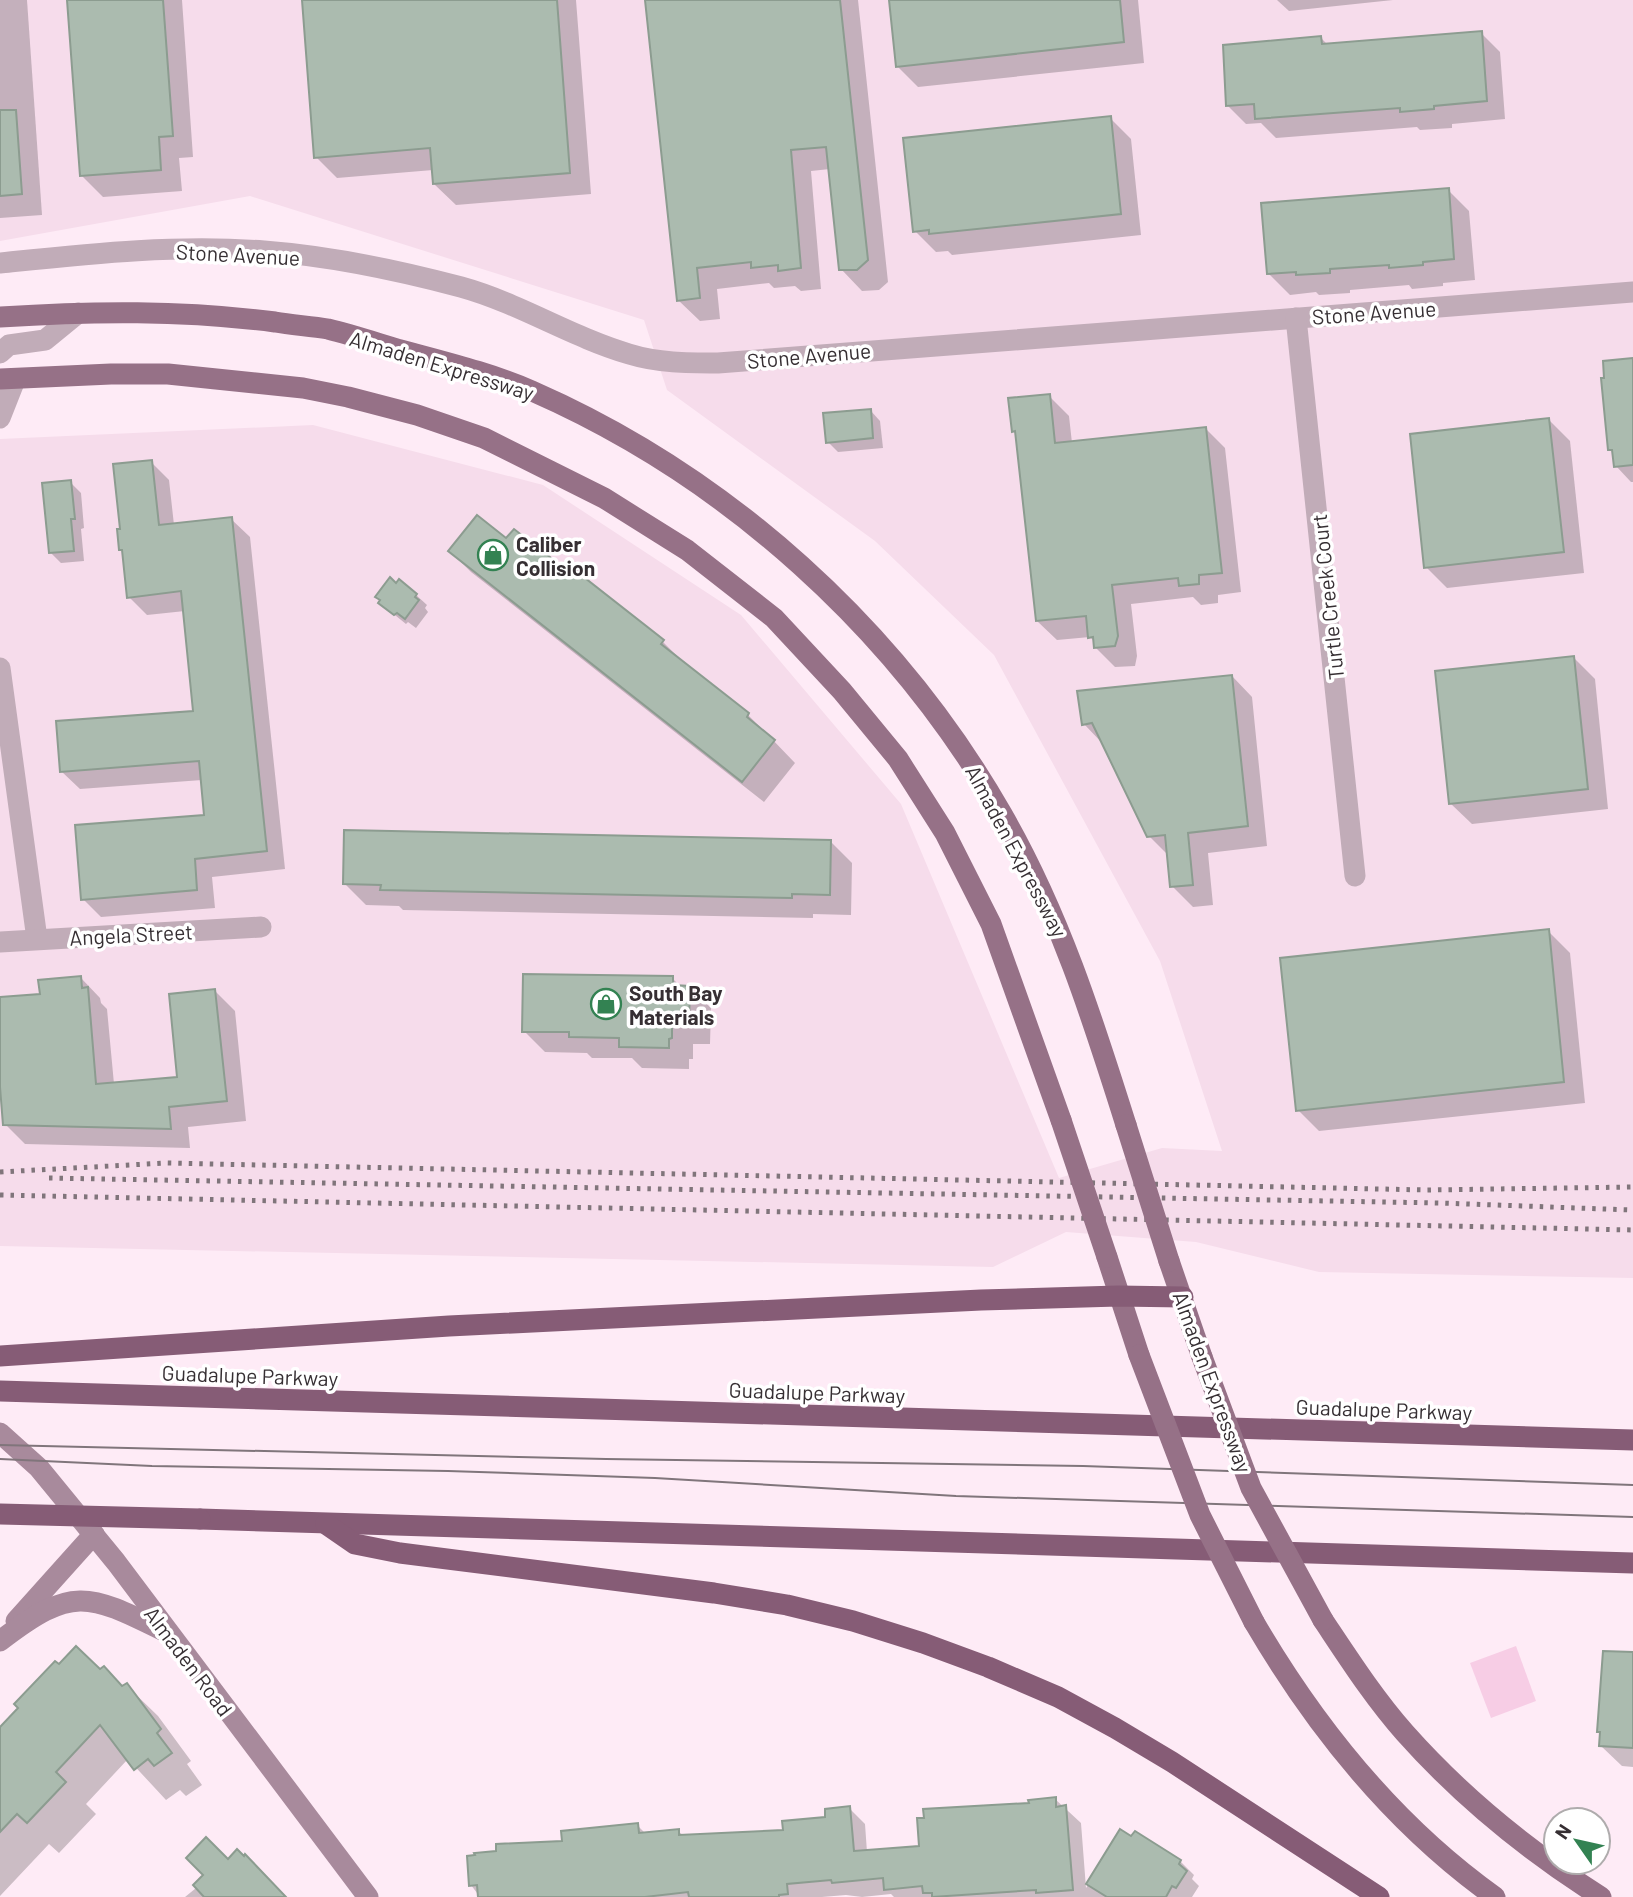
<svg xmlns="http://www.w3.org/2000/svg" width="1633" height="1897" viewBox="0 0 1633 1897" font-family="Barlow,sans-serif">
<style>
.built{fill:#f6dceb}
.green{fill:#f7cde5}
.shadow{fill:#0003}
.building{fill:#abbbaf;stroke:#8c9c90;stroke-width:2}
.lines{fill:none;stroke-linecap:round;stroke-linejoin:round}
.street{stroke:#c1acb8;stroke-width:21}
.secondary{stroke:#a88a9c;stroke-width:21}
.primary{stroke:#967187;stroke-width:21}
.highway{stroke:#865c76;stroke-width:21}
.tram{stroke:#80757b;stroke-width:2}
.rail{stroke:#80757b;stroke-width:5;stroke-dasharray:3.5 7;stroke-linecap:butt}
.primary-bridge{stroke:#967187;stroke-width:21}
.highway-bridge{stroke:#865c76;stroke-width:21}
.labels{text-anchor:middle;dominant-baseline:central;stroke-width:7;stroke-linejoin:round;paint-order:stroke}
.street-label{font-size:21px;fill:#362f33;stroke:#fff}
.poi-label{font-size:21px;font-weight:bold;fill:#362f33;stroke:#fff;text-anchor:start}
</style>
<rect width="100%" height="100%" fill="#feebf6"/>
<path class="built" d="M0,0H1633V1278L1319,1272L1196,1242L1066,1232L993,1267L0,1246V439L313,425L543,485L741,615L901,804L1059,1178L1162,1148L1222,1151L1160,961L994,655L875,541L667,390L644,320L250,196L0,241Z"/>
<path class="green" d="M1516,1646L1536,1701L1491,1718L1470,1663Z"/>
<g class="shadow">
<path d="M0,0H27L42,215L0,218Z"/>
<path d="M69,0H182L193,157L179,158L182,191L103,197L82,176Z"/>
<path d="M304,0H576L591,194L456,205L434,184L433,170L337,178L316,157Z"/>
<path d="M646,0H858L888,282L879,290L862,291L841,269L830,169L811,171L821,289L801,291L795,286L774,288L769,283L717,289L720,319L700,321L678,300Z"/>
<path d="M891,0H1138L1144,63L918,87L897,66Z"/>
<path d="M1277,0H1393L1289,11Z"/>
<path d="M1481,33L1500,52L1505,119L1452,124V128L1420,130L1417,127L1276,138L1261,123L1246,124L1227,105L1321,38L1328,45Z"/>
<path d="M1110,118L1131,139L1141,235L952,255L948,251L936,252L915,231Z"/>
<path d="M1448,190L1469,211L1475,280L1443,283V286L1412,289L1409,285L1350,290V293L1319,295L1316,292L1290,295L1268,273Z"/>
<path d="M1633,360V482H1631L1616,466L1614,454L1610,449Z"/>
<path d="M1049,396L1069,416L1072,443L1205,428L1225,448L1241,592L1218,595V603L1201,605L1193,597L1131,604L1137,656L1135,666L1115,667L1095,647V642L1090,637L1057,640L1037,621L1017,435L1014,431Z"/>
<path d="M870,410L880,421L883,448L838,452L828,442Z"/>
<path d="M1549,420L1570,441L1584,573L1447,588L1426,567Z"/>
<path d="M151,462L169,480L174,525L231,519L250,537L285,869L212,877L215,908L101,917L83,899L206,816L202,780L80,789L61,771L195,712L185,611L147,615L129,597L124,552L121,549L122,530Z"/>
<path d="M70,482L81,493L84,528L81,529L84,561L61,563L50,552Z"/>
<path d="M506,541L573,577L663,642L684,663L748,715L769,736L795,763L764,802L471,572L450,551Z"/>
<path d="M416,595L427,605L425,608L428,612L416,628L408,622L406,624L380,603Z"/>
<path d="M1574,658L1595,679L1608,809L1472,824L1450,803Z"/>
<path d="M1232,676L1252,697L1267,846L1208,853L1213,905L1193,907L1172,886L1169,856L1149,836L1104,745L1084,724Z"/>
<path d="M831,842L852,863L851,915L813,914V918L403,910L399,906L366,905L345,884Z"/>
<path d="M1548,931L1570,953L1585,1103L1319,1131L1298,1110Z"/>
<path d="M81,978L100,998L101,1003L107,1009L114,1084L179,1078L215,991L235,1011L246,1121L188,1127L190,1148L25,1144L5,1124L0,1067V999L41,995Z"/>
<path d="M672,978L681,987H689L711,1008L710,1044H693V1059H689V1069L642,1068L632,1058H592L587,1053L545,1052L524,1031Z"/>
<path d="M1633,1654V1767L1622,1766L1601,1746L1602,1734L1599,1731Z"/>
<path d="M59,1667L100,1672L123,1687L126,1685L158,1716L191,1761L187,1764L202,1785L186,1796L180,1790L166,1800L128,1759L86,1804L96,1814L59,1853L49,1844L0,1896V1730Z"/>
<path d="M1055,1799L1081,1823L1086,1888L1121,1832L1180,1861L1194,1875L1192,1879L1199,1886L1192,1897H894L891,1894L862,1897L846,1895L822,1897H480L471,1885L564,1842L637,1825L646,1834L678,1831L684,1836L784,1832L827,1819L849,1808L865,1824L867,1852L921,1847L1030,1804Z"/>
<path d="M237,1852L287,1897H185L228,1862Z"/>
</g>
<g class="building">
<path d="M67,0H163L173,136L159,137L161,170L80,176Z"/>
<path d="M302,0H557L570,173L433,184L430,148L314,158Z"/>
<path d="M645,0H840L868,260L857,270H839L826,147L791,150L801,268L778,271V265L751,268V262L697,268L700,298L677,301Z"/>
<path d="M889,0H1120L1124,42L896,67Z"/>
<path d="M1482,31L1487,101L1434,106V109L1400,112V108L1255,119L1254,104L1226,106L1223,45L1321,36L1322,44Z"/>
<path d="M0,110H16L22,194L0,196Z"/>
<path d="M1111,116L1121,214L929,234V230L913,232L903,138Z"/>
<path d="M1449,188L1454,259L1423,262V265L1389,268V265L1330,269V273L1296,275V272L1267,274L1261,203Z"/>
<path d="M1633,358V465L1614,467L1612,450H1608L1601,378H1604L1603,361Z"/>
<path d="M1050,394L1055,443L1206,427L1222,573L1199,575V584L1179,586L1178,578L1112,585L1118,636L1115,646L1094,648L1093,637L1088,638L1086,616L1036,621L1015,431L1012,432L1008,398Z"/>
<path d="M871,409L873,438L826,443L823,413Z"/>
<path d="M1549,418L1564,552L1424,568L1410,434Z"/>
<path d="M152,460L159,525L232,517L267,851L195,859L197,890L81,900L75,825L204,815L199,761L60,772L56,721L193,711L181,591L127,598L122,550H119L117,529H120L113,464Z"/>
<path d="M71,480L75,519H71L74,551L49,553L42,483Z"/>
<path d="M477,515L506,538L514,529L573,575L576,571L664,640L661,644L749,713L747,717L775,740L742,782L448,551Z"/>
<path d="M390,577L396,583L399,579L417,594L415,597L419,600L405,619L397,613L394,615L378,603L380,600L375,597Z"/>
<path d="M1574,656L1588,789L1449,804L1435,671Z"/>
<path d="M1232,675L1248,826L1188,833L1193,885L1170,887L1165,835L1147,837L1092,723L1082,725L1077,691Z"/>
<path d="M344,830L831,840L830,895L792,894V898L380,890L381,885L343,884Z"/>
<path d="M1549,929L1564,1082L1296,1111L1280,958Z"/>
<path d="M523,974L673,976V985L690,986L689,1024L672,1023V1038L669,1039V1048L619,1047V1038L569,1037V1032H522Z"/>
<path d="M81,976L82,988L88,987L96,1084L177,1077L169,994L215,989L227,1101L169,1107L171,1129L3,1125L0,1087V997L40,994L38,980Z"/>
<path d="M76,1646L100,1669L104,1666L122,1686L127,1683L161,1729L157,1733L172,1753L154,1766L148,1759L134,1770L100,1725L56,1772L66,1782L27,1823L17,1814L0,1832V1727L18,1708L14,1704L55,1661L59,1664Z"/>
<path d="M1603,1651L1633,1652V1748L1599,1746L1600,1732H1597Z"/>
<path d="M1056,1797V1807L1066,1805L1073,1890L1036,1893V1890L932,1897V1893H923L922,1886L884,1890L883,1878L832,1883L831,1880L787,1884L788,1894L779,1895V1897H689L688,1892L645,1897H478L477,1885L469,1886L467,1856L475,1855L474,1853L496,1851V1844L562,1841L561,1831L638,1823L639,1833L679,1829V1835L783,1830L782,1821L825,1817V1809L850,1806L854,1851L919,1846L917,1818H924L923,1809L1029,1803L1028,1800Z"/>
<path d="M1120,1829L1131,1836L1135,1831L1181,1860L1179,1864L1187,1871L1176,1888L1172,1886L1166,1897H1107L1086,1884Z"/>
<path d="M206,1837L228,1859L237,1849L244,1856L245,1854L286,1897H204L193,1885L203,1875L186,1858Z"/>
</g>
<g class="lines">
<g class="street">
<path d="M0,263C87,254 176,244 264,251C330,256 397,270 461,287C519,303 571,337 629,354C658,363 687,363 718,363L1633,292"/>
<path d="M1296,318L1355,876"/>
<path d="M0,353L9,345L45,340L78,313"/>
<path d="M0,418L15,380"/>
<path d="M0,668L37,939"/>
<path d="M0,942L261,927"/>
</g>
<g class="secondary">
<path d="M0,1433L39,1468L116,1562L368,1897"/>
<path d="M16,1621L94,1534"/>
<path d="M0,1641C73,1585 87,1593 166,1632"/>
</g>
<g class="primary">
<path d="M0,317C94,311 181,310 275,322C292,325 310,326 328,329C352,335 377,343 401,350C445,362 491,373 532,391C728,477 896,629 1002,814C1059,913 1092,1017 1126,1125"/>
<path d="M0,379L111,374H168L303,388L348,397L417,415L484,438L604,498L687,550L774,618L842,691L898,759L945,833L991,924L1061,1120"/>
<path d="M1107,1257L1139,1355"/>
<path d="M1169,1261L1202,1357"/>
<path d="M1323,1620C1349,1659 1374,1698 1405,1733C1461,1796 1530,1852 1601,1897"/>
<path d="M1254,1622C1316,1728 1394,1825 1495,1897"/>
</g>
<g class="highway">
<path d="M0,1356L449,1326L981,1300L1118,1296L1183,1297"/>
<path d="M0,1391L1633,1440"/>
<path d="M200,1519L1633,1563"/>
<path d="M326,1524L355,1544L400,1553L714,1593L787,1605L853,1621L923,1643L988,1667L1058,1697L1115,1728L1172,1762L1379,1897"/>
</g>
<g class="tram">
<path d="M0,1445L606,1459L1083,1466L1633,1485"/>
<path d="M0,1459L152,1466L448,1471L655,1478L956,1496L1633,1517"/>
</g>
<g class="rail">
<path d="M0,1172L166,1163L1427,1190L1633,1187"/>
<path d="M49,1178L1440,1203L1633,1210"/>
<path d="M0,1195L1633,1230"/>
</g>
<g class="primary-bridge">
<path d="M1061,1120L1107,1257"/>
<path d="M1126,1125L1169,1261"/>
<path d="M1139,1355L1200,1515L1254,1622"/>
<path d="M1202,1357L1251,1488L1323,1620"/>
</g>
<path class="highway-bridge" d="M0,1514L200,1519"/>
</g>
<defs>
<g id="shop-ring" transform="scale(1.575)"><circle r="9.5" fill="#fff" stroke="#338252" stroke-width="1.5"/><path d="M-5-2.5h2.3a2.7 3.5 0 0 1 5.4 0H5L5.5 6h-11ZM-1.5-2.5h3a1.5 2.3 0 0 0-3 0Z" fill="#338252"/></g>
</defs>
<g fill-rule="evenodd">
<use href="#shop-ring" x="493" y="555"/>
<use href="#shop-ring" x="606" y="1004"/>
</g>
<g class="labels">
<g class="street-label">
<text transform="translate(238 254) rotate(3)">Stone Avenue</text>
<text transform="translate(1374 312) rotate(-4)">Stone Avenue</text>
<text transform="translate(809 355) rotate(-5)">Stone Avenue</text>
<text transform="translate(442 365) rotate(17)">Almaden Expressway</text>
<text transform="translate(1327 597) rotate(-96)">Turtle Creek Court</text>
<text transform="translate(1017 851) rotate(62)">Almaden Expressway</text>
<text transform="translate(131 934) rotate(-3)">Angela Street</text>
<text transform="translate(250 1375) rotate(2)">Guadalupe Parkway</text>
<text transform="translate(1213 1382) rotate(70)">Almaden Expressway</text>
<text transform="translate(817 1392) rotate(2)">Guadalupe Parkway</text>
<text transform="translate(1384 1409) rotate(2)">Guadalupe Parkway</text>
<text transform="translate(189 1661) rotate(53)">Almaden Road</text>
</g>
<g class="poi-label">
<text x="516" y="543">Caliber<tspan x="516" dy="24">Collision</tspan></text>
<text x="629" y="992">South Bay<tspan x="629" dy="24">Materials</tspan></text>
</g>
</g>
<g transform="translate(1577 1841) rotate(304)"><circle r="33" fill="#ffffff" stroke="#afacad" stroke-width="2"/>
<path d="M0-5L12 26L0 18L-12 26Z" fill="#338252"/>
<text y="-10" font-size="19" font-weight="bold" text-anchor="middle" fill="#362f33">N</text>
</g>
</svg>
